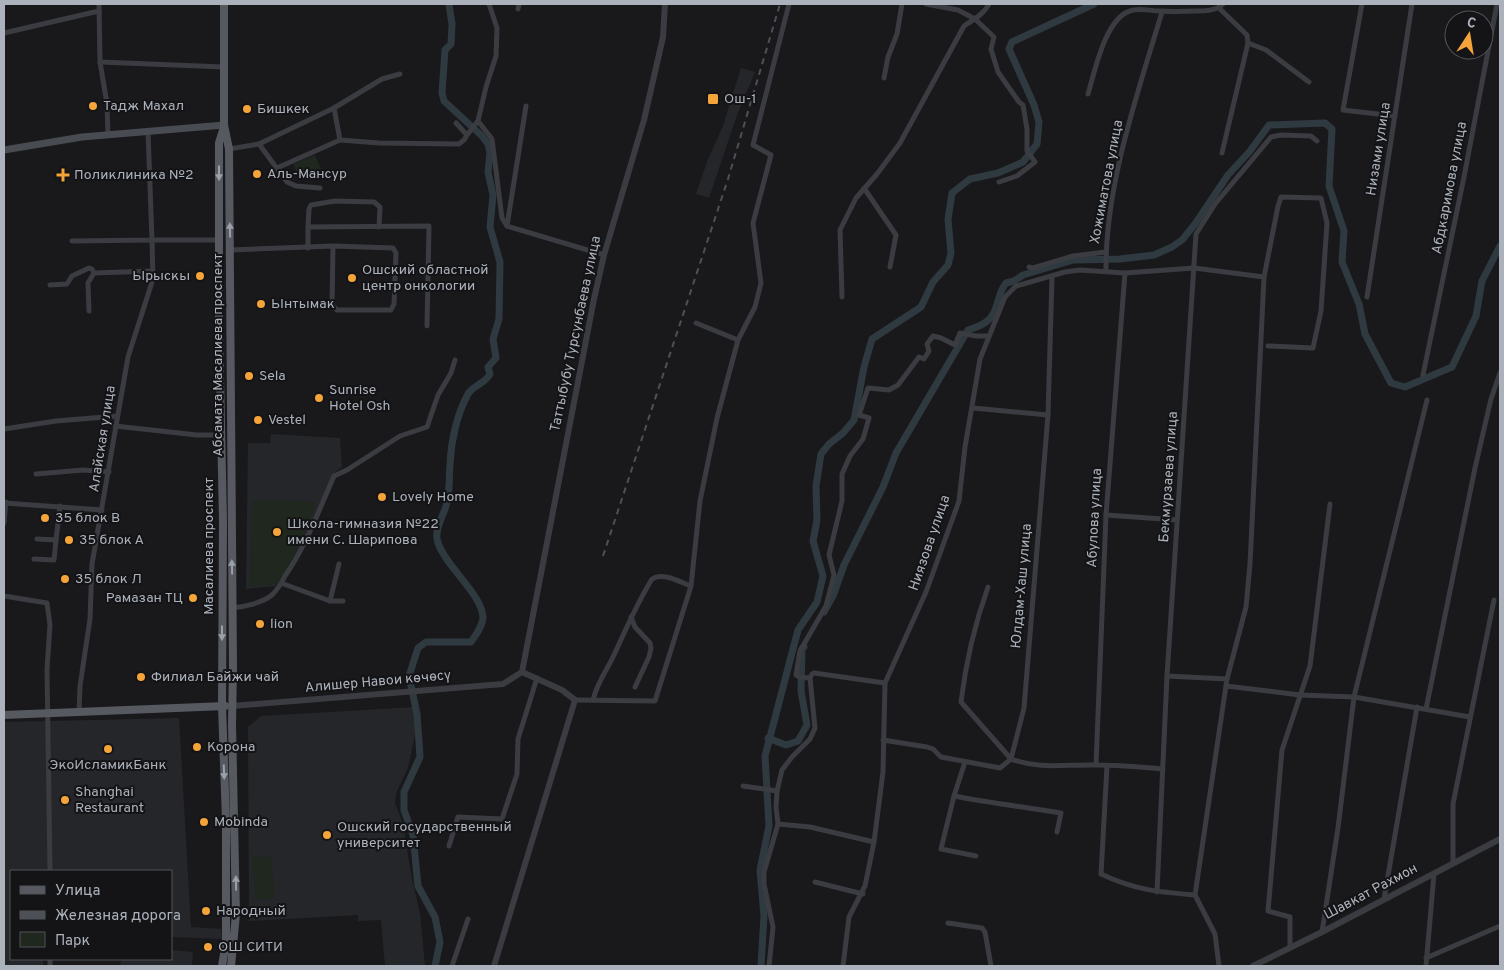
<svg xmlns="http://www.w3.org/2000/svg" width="1504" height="970" viewBox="0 0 1504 970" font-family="Overpass,sans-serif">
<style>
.built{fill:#252629}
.green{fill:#1f271f}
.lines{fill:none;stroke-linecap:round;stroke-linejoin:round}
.canal{stroke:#2f3a40;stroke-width:7}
.minor{stroke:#3a3c41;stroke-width:5}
.tertiary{stroke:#3a3c41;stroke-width:6}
.secondary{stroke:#484b51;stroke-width:7}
.primary{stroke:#565960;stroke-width:8}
.rail{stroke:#4d5056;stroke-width:2;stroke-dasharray:6 5;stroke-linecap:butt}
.oneway{fill:#9ba0a9}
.poi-dot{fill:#f4a439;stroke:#141417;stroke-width:2}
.labels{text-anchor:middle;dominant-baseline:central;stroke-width:4;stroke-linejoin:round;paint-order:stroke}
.poi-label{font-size:14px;fill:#acb2bb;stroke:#141417;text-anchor:start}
.street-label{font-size:14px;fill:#acb2bb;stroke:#141417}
</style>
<rect width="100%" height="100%" fill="#19191c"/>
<g class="built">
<path d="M741,68L755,72L737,115L709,198L696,194L708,159L723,126Z"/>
<path d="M271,434L340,438L342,467L333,474L322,500L291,564L285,574L275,586L246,589L248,443H270Z"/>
<path d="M415,707L417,723L411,754L408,768L396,793L395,803L403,824L412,879L420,913L425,966H385L381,920L358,921V915L249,921L248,727L261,716Z"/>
<path d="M179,718L191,927L221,929L222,939L171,937V871H11V959H43V966H4V722Z"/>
<path d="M171,950L193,952L192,966H120L121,959H171Z"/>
</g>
<g class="green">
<path d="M315,155L321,169L299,178L293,164Z"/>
<path d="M253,500L316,502L291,565L276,584L249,587Z"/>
<path d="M271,856L275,898L256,899L252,858Z"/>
</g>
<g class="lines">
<g class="canal">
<path d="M824,612L833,596L844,565L883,487L896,453L968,330C974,328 981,326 986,322C999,313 996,295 1006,283L1014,281L1023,275L1073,260L1120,259L1154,255L1172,247L1182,240L1195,224L1228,175L1250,151L1269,125L1325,123L1332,129L1329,186L1344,231L1342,262L1359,304L1365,334L1391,383L1405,387L1452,367L1476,316L1482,281L1500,246"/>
<path d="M768,738L786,745L798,741L807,725L801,691L802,649L804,647"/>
<path d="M435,966L440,942L435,917L418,886L413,835L404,810V792L420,757L417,714L409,676L418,648L426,642H471C476,635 482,627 483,618C483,594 442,564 437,539C435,526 445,514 447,502C450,490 449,476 450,464C451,441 457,414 468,394C473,385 485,384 490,374L488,367L496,358L493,339L499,319L500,262L490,227L493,195L488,172L490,153L488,144L482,136L444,101L442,93L445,50L451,44L452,24L449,4"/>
<path d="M761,966L764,916L760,870L769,826L765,756L798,630L817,602L823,576L813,541L817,520L816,486L821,454L829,444L843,433L854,420L864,367L872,339L921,307L933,282L948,265L951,253L948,219L952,193L970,179L998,173L1023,162L1037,144L1039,122L1034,105L1009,49L1012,42L1094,4"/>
</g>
<g class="minor">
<path d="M99,4L100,62L107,104L108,134"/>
<path d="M926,4L958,10L975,19L994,37L991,49L998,72L1019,102L1023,105L1027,129V151L1035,162L1017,176L999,182"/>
<path d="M1362,4L1343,110L1395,116"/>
<path d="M1219,8L1247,35L1248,43L1222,153"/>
<path d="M518,9L519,4"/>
<path d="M4,33L99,11"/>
<path d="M1248,43L1266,50L1309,82"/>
<path d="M100,62L224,67"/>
<path d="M884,78L888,57L897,34L902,4"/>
<path d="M1088,94C1095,71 1105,19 1130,11C1139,7 1150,11 1160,11C1172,12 1183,11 1195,11C1205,11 1216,11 1223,4"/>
<path d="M526,106L507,226L604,255"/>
<path d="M334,108L340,140L379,143L459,144L464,140L467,135L456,123"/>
<path d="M478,121L492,139L502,218L507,226"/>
<path d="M467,135L478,121L486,87L496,56L497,28L489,4"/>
<path d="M259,144L287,182L296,186L320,188"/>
<path d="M229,149L259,144L334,108L382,79L400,74"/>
<path d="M277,168L340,140"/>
<path d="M864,188L896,235L890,267"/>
<path d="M308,227L309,209L311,205L335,201L374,202L380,207L379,227"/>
<path d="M72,241L152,240L148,131"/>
<path d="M308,248V227L429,226L427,326"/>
<path d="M230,250L333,246L393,248L396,253L394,304L391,310H337L332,305L333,246"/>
<path d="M1029,267L1033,268L1073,256L1106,252"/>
<path d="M1106,271C1105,186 1138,92 1162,12"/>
<path d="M50,285L67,284L72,276L89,268L92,269L94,273"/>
<path d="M842,297L840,230L856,198L877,174L900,143L964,26C973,20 984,14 989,4"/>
<path d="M1367,297L1412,4"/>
<path d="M89,311L88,283L94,273L153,271"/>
<path d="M696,323L738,340"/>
<path d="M1423,375L1464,177L1497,4"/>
<path d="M973,408L1048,415"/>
<path d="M115,426L197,435H221"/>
<path d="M4,429L56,421L117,416"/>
<path d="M36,474L83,470L109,472"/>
<path d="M4,503L102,510"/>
<path d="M1106,515L1177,520"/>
<path d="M4,523L6,502"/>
<path d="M37,539L56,540L60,506"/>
<path d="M34,559L54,560L56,540"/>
<path d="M281,583L330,601H343"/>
<path d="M988,587C974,626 966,661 961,702L1011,759C1040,770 1067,764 1096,765C1119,765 1141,767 1163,769"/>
<path d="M4,596L47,603L50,625L47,669L50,871"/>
<path d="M330,601L339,564"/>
<path d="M232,608C244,607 262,603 272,595C277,590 282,582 285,576C306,546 319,510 334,476L347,470L400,436L427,427L438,395L451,373L455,360"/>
<path d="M631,617L635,627L650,643L651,648L649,657L635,687"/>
<path d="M1167,676L1227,679"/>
<path d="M885,683L814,673L812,674L810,678L799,677L796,675L800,651L826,606L834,575L829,555L842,501V474L850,456L863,439L869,418L859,415L868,388L889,390L898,385L919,357L924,359L929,351L927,344L933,336L941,338L955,345L960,333L976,336H989"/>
<path d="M1226,686L1300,695L1354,697L1470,717"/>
<path d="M575,700L655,701L691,586L700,501L717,418L738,340L755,307L761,283L753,223L771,155L753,145L789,4"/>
<path d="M593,700C597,683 607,670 614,655C626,629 637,603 652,579C663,572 680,582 691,586"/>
<path d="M1426,709L1475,468L1491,399L1500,373"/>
<path d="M79,712L80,686L90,619L92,564L128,357L153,279L152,240H219"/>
<path d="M883,740L927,747L933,749L941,757L1000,768L1011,759L1024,708L1048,415L1052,277"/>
<path d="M965,762L954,796L941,849L976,856"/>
<path d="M1096,765L1106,515L1125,273"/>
<path d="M1107,766L1101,874C1135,890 1158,892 1195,895L1215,934L1219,966"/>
<path d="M743,786L777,791"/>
<path d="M954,796C990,803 1025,807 1061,813L1057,832"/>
<path d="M778,824L810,827L874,842"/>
<path d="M449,846L458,817L502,819L517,774L518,739L537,678"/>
<path d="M1453,864V804L1494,600"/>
<path d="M815,882L863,894"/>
<path d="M1157,892L1167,676L1196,234L1215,204L1271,137L1281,135L1311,136L1317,141"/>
<path d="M1195,895L1227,679L1246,607L1250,564L1264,277L1278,206L1281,197L1321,198L1327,223L1321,311L1313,348L1268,346"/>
<path d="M1384,899L1417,707"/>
<path d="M948,923L982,928L985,932L991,966"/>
<path d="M1322,932L1338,828L1354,697L1427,400"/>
<path d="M1290,947V917L1268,911L1282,750L1310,666L1330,504"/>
<path d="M1426,958L1500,926"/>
<path d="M50,959V966"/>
<path d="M452,966L468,919"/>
<path d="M769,966L773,927L764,884V872L778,824L776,807L777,791L782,770L792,757L810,739L815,728L810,678"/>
<path d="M843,966L849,917L865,886L874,842L883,772L885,683L926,592L959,501L965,447L980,359L1005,297L1016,286L1065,272L1080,270L1125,273L1194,268L1264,277"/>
<path d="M1426,966L1434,874"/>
</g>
<g class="tertiary">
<path d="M522,672L594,299L604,255L644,120L663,37L665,4"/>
<path d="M232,706L503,684L522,672"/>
<path d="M494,966L575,700L562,690L522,672"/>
<path d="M1253,966L1322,932L1500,839"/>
</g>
<path class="secondary" d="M4,150L82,137L224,125"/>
<g class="primary">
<path d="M224,4V125L229,149L233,668L232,725L236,914L231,966"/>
<path d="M4,715L225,706"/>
<path d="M222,966L226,942V821L222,706L223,521L219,328V143L224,127"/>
</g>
<path class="rail" d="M603,556L728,179L780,4"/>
</g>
<defs><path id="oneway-solid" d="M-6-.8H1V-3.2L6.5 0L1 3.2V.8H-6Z" transform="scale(1.25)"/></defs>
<g class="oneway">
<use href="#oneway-solid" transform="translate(219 173) rotate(90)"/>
<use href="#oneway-solid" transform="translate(230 230) rotate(-91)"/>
<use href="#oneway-solid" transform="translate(232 567) rotate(-91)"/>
<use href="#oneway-solid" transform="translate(222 633) rotate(90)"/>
<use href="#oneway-solid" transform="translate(224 772) rotate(88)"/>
<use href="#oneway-solid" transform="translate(236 883) rotate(-91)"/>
</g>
<g class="poi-dot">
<rect x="707" y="93" width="12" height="12" rx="2.5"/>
<circle cx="93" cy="106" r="5"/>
<circle cx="247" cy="109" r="5"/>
<circle cx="257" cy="174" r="5"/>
<path d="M60.5 167.5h5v5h5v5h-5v5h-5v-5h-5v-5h5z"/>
<circle cx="200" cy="276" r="5"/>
<circle cx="352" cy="278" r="5"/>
<circle cx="261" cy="304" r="5"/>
<circle cx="249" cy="376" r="5"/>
<circle cx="319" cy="398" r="5"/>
<circle cx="258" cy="420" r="5"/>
<circle cx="382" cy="497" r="5"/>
<circle cx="45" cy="518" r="5"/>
<circle cx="277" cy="532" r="5"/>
<circle cx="69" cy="540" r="5"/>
<circle cx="65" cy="579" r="5"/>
<circle cx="193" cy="598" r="5"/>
<circle cx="260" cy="624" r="5"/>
<circle cx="141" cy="677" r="5"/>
<circle cx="197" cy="747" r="5"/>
<circle cx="108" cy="749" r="5"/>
<circle cx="65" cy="800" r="5"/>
<circle cx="204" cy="822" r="5"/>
<circle cx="327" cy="835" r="5"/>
<circle cx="206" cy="911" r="5"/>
<circle cx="208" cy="947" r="5"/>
</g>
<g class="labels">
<g class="poi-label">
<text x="724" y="99">Ош-1</text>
<text x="103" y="106">Тадж Махал</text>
<text x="257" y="109">Бишкек</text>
<text x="267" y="174">Аль-Мансур</text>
<text x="74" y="175">Поликлиника №2</text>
<text x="362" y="270">Ошский областной<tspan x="362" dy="16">центр онкологии</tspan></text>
<text x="190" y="276" text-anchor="end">Ырыскы</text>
<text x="271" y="304">Ынтымак</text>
<text x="259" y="376">Sela</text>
<text x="329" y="390">Sunrise<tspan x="329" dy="16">Hotel Osh</tspan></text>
<text x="268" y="420">Vestel</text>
<text x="392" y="497">Lovely Home</text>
<text x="55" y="518">35 блок В</text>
<text x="287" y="524">Школа-гимназия №22<tspan x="287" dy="16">имени С. Шарипова</tspan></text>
<text x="79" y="540">35 блок А</text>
<text x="75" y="579">35 блок Л</text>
<text x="183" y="598" text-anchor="end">Рамазан ТЦ</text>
<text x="270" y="624">lion</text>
<text x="151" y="677">Филиал Байжи чай</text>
<text x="207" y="747">Корона</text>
<text x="108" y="765" text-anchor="middle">ЭкоИсламикБанк</text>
<text x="75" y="792">Shanghai<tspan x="75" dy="16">Restaurant</tspan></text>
<text x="214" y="822">Mobinda</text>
<text x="337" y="827">Ошский государственный<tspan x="337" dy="16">университет</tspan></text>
<text x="216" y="911">Народный</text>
<text x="218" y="947">ОШ СИТИ</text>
</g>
<g class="street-label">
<text transform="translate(1379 149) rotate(-81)">Низами улица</text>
<text transform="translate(1107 182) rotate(-79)">Хожиматова улица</text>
<text transform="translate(1450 188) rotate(-79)">Абдкаримова улица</text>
<text transform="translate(576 334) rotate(-78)">Таттыбубу Турсунбаева улица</text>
<text transform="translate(218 355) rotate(-90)">Абсамата Масалиева проспект</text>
<text transform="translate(103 439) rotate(-81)">Алайская улица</text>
<text transform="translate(1169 477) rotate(-86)">Бекмурзаева улица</text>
<text transform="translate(1095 518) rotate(-87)">Абулова улица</text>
<text transform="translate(930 543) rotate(-71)">Ниязова улица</text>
<text transform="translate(209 546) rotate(-90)">Масалиева проспект</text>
<text transform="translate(1022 586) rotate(-85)">Юлдам-Хаш улица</text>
<text transform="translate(378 682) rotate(-5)">Алишер Навои көчөсү</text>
<text transform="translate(1371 892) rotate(-28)">Шавкат Рахмон</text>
</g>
</g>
<rect width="1504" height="970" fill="none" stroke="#acb2bb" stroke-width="10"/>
<rect x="10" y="870" width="162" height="90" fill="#141417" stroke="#515359"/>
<rect x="20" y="886" width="25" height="8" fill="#565960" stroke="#515359"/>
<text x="55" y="895" font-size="15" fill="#acb2bb">Улица</text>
<rect x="20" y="911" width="25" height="8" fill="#4d5056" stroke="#515359"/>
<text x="55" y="920" font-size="15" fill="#acb2bb">Железная дорога</text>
<rect x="20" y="932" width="25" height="15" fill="#1f271f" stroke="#515359"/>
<text x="55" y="945" font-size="15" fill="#acb2bb">Парк</text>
<g transform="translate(1469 35) rotate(12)"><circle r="24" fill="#141417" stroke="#515359"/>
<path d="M0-4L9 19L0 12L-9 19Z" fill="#f4a439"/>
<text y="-8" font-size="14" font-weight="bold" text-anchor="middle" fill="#acb2bb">С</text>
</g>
</svg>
